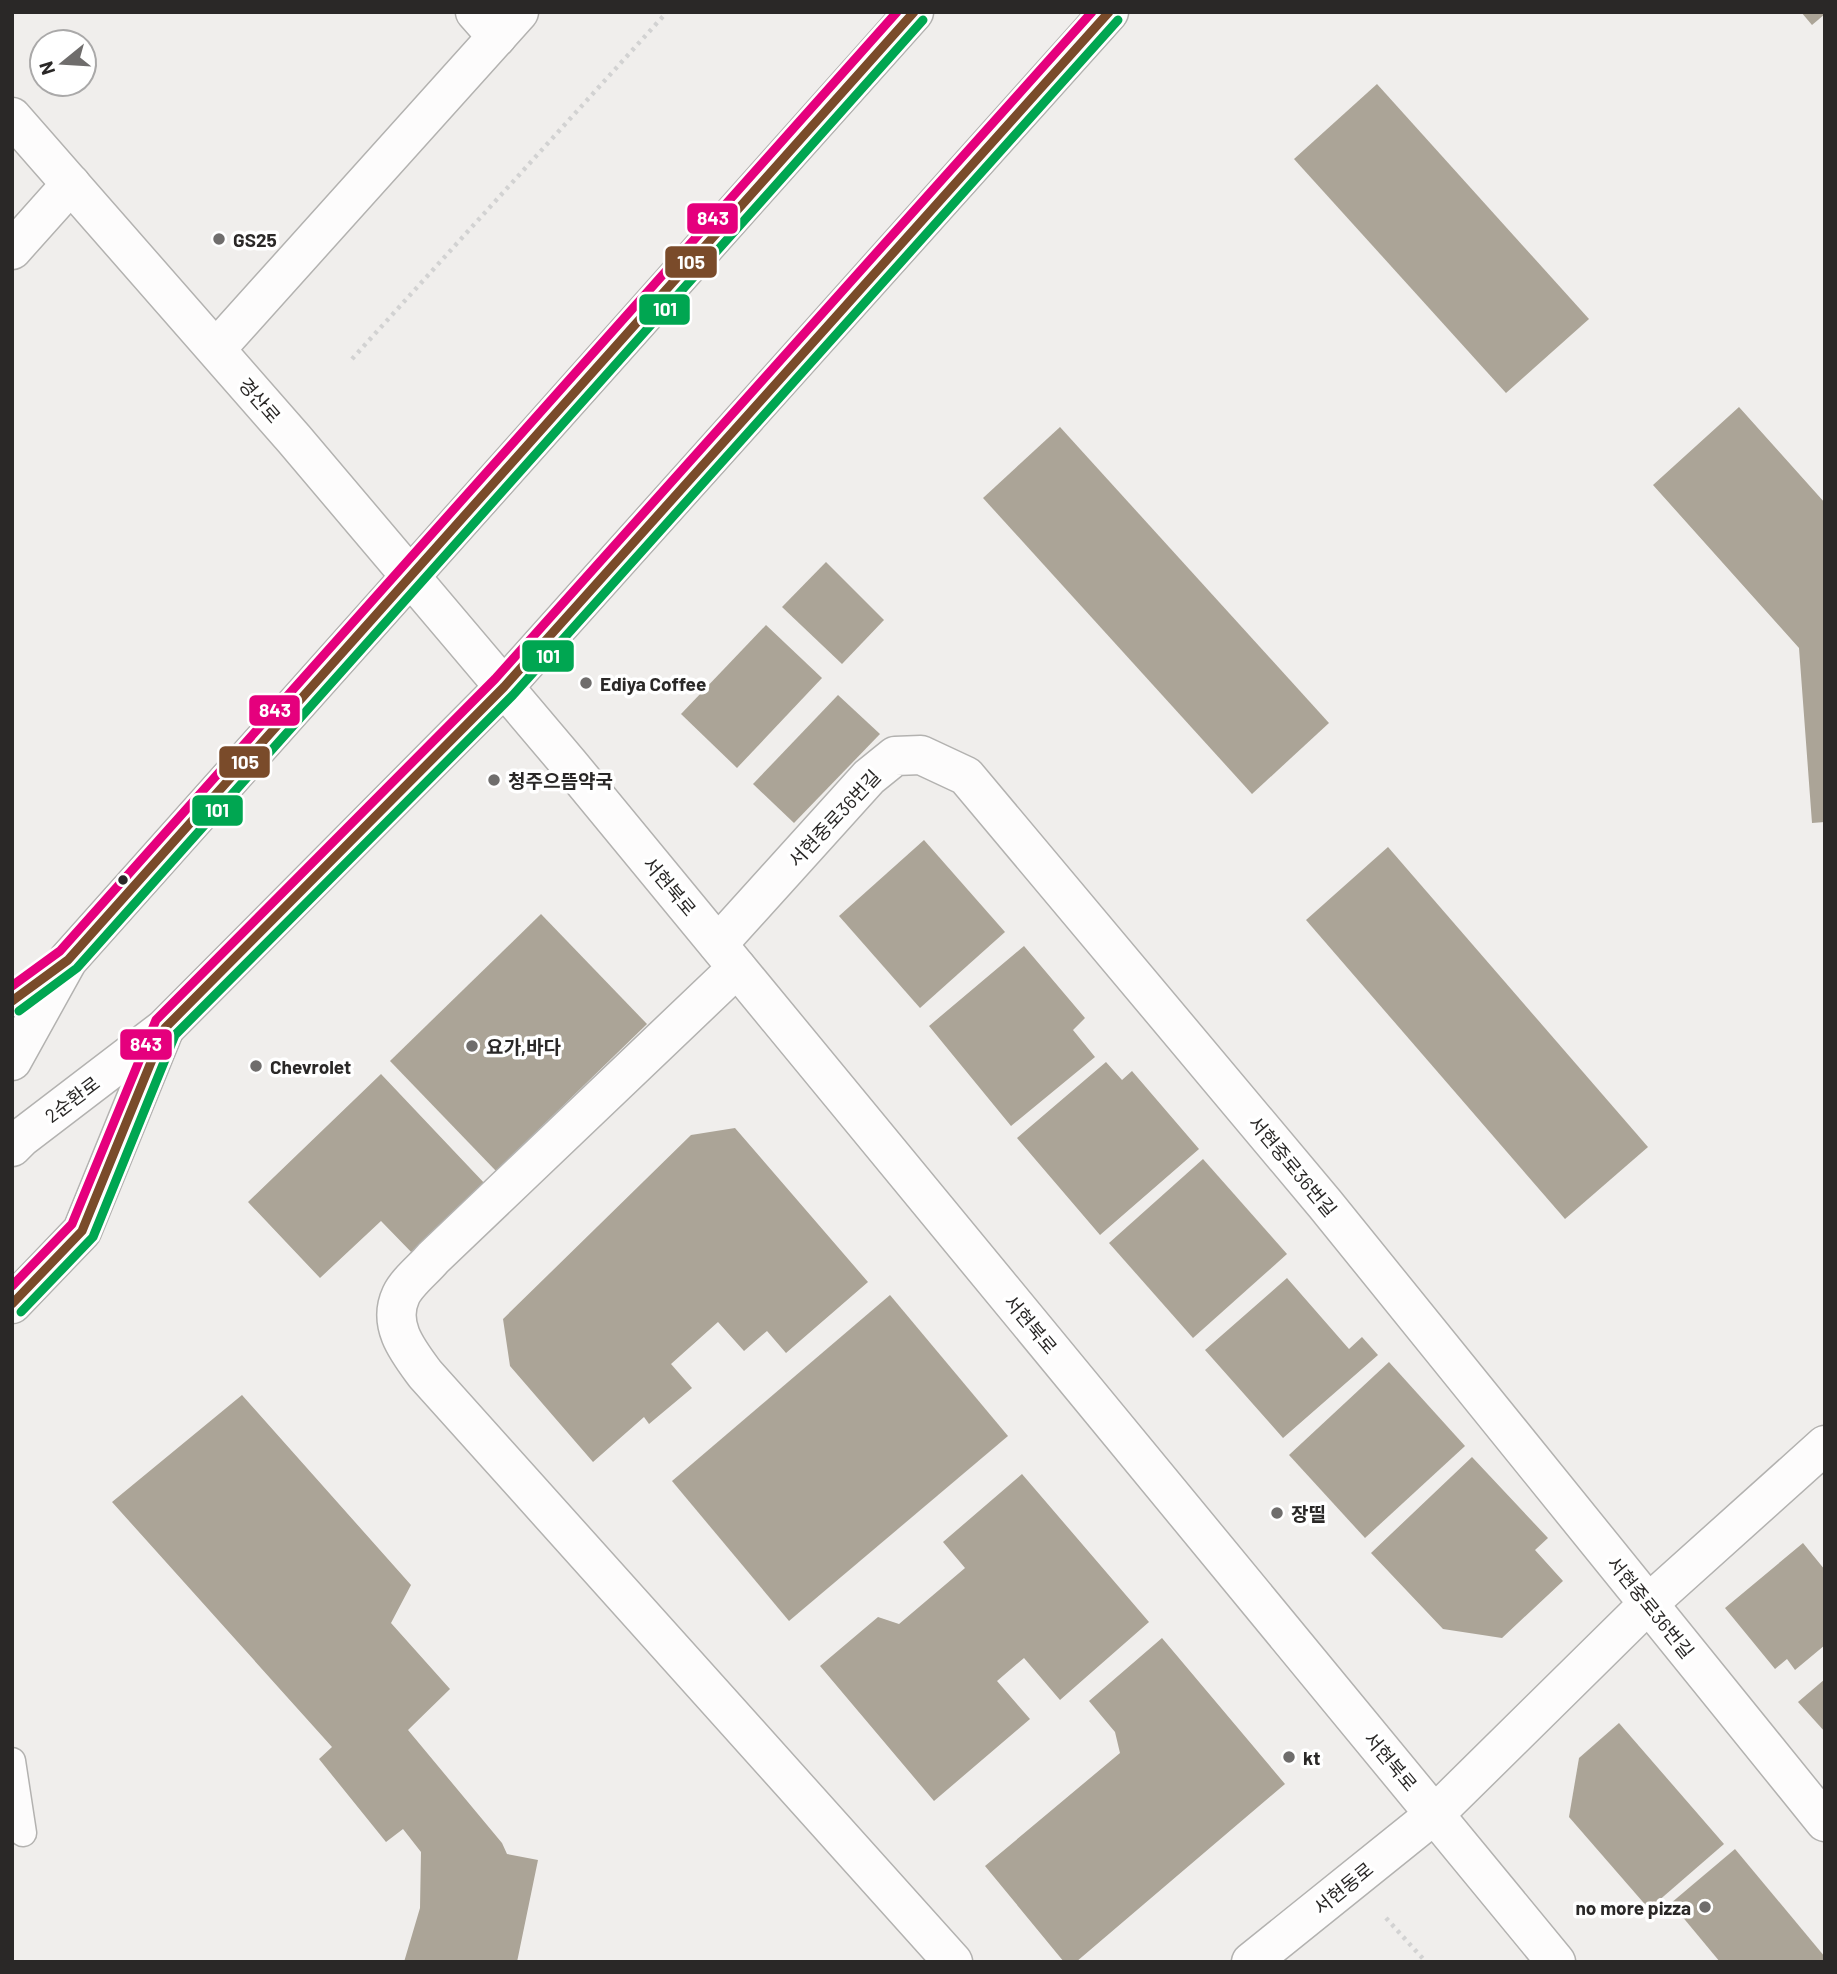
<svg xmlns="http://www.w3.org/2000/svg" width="1837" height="1974" viewBox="0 0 1837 1974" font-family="Barlow,'Noto Sans KR',sans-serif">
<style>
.building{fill:#aba497}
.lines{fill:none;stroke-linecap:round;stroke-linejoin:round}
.service-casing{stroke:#b3b2b0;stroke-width:29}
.minor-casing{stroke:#b3b2b0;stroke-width:41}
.tertiary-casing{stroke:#b3b2b0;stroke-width:41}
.path{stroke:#d2d2d2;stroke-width:4.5;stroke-dasharray:3.5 5;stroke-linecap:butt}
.service{stroke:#fdfcfc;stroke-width:26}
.minor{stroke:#fdfcfc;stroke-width:38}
.tertiary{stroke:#fdfcfc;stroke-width:38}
.bus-1-casing{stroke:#fff;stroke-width:14}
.bus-2-casing{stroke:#fff;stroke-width:14}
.bus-3-casing{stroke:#fff;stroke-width:14}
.bus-1{stroke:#7a4b2a;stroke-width:9}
.bus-2{stroke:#00a651;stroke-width:9}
.bus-3{stroke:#e5007d;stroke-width:9}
.poi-dot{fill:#6f6d6c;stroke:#fff;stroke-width:2.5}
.bus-dot{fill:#2a2827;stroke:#fff;stroke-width:2.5}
.labels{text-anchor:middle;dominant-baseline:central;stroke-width:7;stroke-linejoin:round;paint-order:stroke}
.poi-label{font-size:19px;font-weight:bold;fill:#2a2827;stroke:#fff;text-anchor:start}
.street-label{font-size:19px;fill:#2a2827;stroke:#fff}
.line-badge{stroke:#fff;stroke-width:2.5}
.badge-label{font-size:19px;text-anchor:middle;font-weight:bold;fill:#fff}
</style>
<rect width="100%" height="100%" fill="#f0eeec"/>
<g class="building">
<path d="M1801,12H1825V14L1812,25Z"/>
<path d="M1377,84L1589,319L1506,393L1294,159Z"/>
<path d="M1739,407L1825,503V822L1812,823L1799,648L1653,485Z"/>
<path d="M1060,427L1329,723L1252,794L983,498Z"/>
<path d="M826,562L884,620L842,664L782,607Z"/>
<path d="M766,625L822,678L737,768L681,714Z"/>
<path d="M838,695L880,734L794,823L753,784Z"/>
<path d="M924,840L1005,932L920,1008L839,916Z"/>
<path d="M1388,847L1648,1147L1565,1219L1306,920Z"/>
<path d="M541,914L647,1024L496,1171L390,1061Z"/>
<path d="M1024,946L1085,1018L1073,1030L1095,1057L1011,1126L929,1026Z"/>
<path d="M1106,1062L1122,1080L1132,1071L1199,1149L1100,1235L1017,1138Z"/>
<path d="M381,1074L487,1186L415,1256L381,1221L320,1278L248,1202Z"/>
<path d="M735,1128L868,1282L786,1353L767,1331L744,1351L718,1322L671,1364L692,1388L649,1424L644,1417L593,1462L510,1366L503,1319L691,1135Z"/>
<path d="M1203,1159L1287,1254L1193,1338L1109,1243Z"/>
<path d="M1287,1278L1349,1349L1362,1337L1378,1355L1283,1438L1205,1350Z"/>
<path d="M890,1295L1008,1436L789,1621L672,1481Z"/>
<path d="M1389,1362L1465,1446L1365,1538L1289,1455Z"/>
<path d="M242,1395L411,1585L391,1623L450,1689L408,1730L502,1843L507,1854L538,1860L517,1962H404L420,1908L421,1852L403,1829L386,1842L319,1759L332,1747L112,1502Z"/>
<path d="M1472,1457L1548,1538L1535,1550L1563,1581L1502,1638L1443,1629L1371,1553Z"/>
<path d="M1022,1474L1149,1622L1060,1700L1024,1658L997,1681L1030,1719L934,1801L820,1666L878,1617L899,1624L965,1568L943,1542Z"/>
<path d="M1803,1543L1825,1570V1645L1795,1670L1787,1659L1775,1669L1725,1608Z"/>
<path d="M1162,1638L1285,1784L1076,1962H1064L985,1866L1120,1753L1115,1732L1089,1701Z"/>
<path d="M1825,1679V1732L1798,1702Z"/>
<path d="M1619,1723L1724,1844L1649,1909L1569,1817L1579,1758Z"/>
<path d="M1735,1849L1825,1957V1962H1720L1671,1903Z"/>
</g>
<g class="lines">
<g class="service-casing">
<path id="service" d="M12,1761L23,1833"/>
</g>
<g class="minor-casing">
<g id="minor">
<path d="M475,12L497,37"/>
<path d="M12,250L71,184"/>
<path d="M216,349L519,12"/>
<path d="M718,944L869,777L895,756L921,755L966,776L1325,1204L1825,1822"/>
<path d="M737,968L433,1258C424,1269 407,1282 401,1295C387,1325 408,1351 425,1374L953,1962"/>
<path d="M1251,1962L1435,1814L1648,1604L1825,1445"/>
</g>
</g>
<g class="tertiary-casing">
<g id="tertiary">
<path d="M12,117L294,439L570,765L1556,1962"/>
<path d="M12,1061L68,960L914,12"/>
<path d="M12,1147L21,1138L165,1028L504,687L1109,12"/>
<path d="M12,1304L82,1231L164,1030"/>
</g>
</g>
<g class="path">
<path d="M352,359L667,12"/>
<path d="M1386,1918L1426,1962"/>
</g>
<use href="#service" class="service"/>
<use href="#minor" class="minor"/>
<use href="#tertiary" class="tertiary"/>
<g class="bus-1-casing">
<g id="bus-1">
<path d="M12,1001L68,960L914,12"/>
<path d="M12,1304L82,1231L165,1028L504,687L1109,12"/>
</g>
</g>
<g class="bus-2-casing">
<g id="bus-2">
<path d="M19,1011L77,968L923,20"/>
<path d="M21,1312L93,1237L175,1035L513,695L1118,20"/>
</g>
</g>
<g class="bus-3-casing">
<g id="bus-3">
<path d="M12,986L60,951L897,12"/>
<path d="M12,1286L72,1224L156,1020L495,679L1092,12"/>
</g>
</g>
<use href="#bus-1" class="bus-1"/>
<use href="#bus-2" class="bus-2"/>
<use href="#bus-3" class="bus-3"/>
</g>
<g class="poi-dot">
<circle cx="219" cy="239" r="7"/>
<circle cx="586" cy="683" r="7"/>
<circle cx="494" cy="780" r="7"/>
<circle cx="472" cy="1046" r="7"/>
<circle cx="256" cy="1066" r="7"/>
<circle cx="1277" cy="1513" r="7"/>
<circle cx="1289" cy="1757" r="7"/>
<circle cx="1705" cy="1907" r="7"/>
</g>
<circle class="bus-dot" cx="123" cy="880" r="6"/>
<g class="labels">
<g class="poi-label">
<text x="233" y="239">GS25</text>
<text x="600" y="683">Ediya Coffee</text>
<text x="508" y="780">청주으뜸약국</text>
<text x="486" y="1046">요가,바다</text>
<text x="270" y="1066">Chevrolet</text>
<text x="1291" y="1513">장띨</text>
<text x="1303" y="1757">kt</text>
<text x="1691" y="1907" text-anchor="end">no more pizza</text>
</g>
<g class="street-label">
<text transform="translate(260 400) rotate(49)">경산로</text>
<text transform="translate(834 818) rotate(-47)">서현중로36번길</text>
<text transform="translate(670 886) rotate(50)">서현북로</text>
<text transform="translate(72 1099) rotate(-37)">2순환로</text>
<text transform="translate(1293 1166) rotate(50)">서현중로36번길</text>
<text transform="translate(1031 1324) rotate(50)">서현북로</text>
<text transform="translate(1651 1607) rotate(51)">서현중로36번길</text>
<text transform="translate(1391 1761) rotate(50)">서현북로</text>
<text transform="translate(1343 1888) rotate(-39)">서현동로</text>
</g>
</g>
<g class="line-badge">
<rect x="686" y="202" width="53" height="33" rx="7" fill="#e5007d"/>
<rect x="664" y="245" width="54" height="34" rx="7" fill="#7a4b2a"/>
<rect x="638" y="293" width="53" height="33" rx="7" fill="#00a651"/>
<rect x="521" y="639" width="54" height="34" rx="7" fill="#00a651"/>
<rect x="248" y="694" width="53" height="33" rx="7" fill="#e5007d"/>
<rect x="218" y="745" width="53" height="34" rx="7" fill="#7a4b2a"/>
<rect x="191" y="794" width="53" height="33" rx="7" fill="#00a651"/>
<rect x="119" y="1028" width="54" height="33" rx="7" fill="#e5007d"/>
</g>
<g class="badge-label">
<text x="713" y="225">843</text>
<text x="691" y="269">105</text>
<text x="665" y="316">101</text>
<text x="548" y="663">101</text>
<text x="275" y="717">843</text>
<text x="245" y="769">105</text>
<text x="217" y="817">101</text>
<text x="146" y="1051">843</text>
</g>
<rect width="1837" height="1974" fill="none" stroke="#2a2827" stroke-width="28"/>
<g transform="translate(63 63) rotate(252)"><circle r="33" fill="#ffffff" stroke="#aaa9a9" stroke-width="2"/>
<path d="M0-5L12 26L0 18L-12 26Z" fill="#6f6d6c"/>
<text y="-10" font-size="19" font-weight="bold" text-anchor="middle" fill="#2a2827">N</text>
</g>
</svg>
